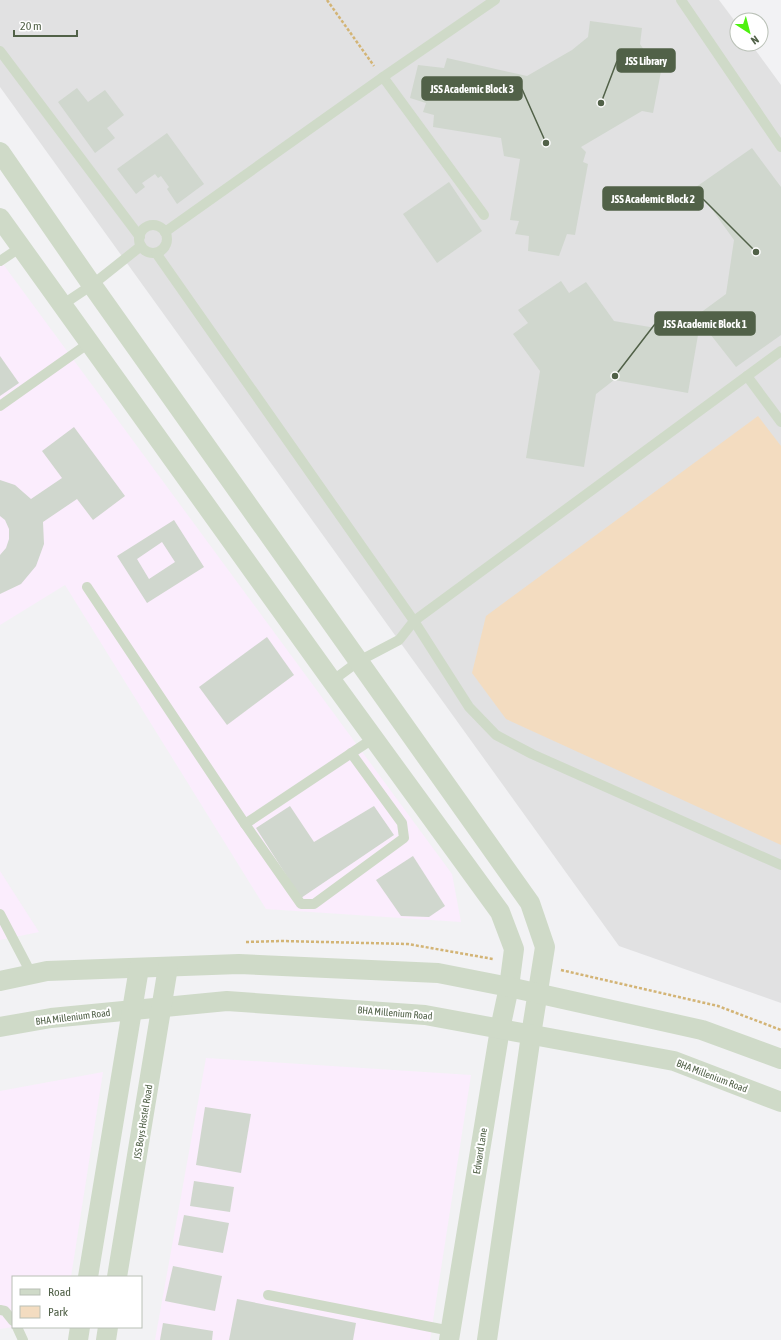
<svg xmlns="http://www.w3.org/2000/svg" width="781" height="1340" viewBox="0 0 781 1340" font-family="'Asap Condensed',sans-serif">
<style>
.commercial{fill:#fbedfd}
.education{fill:#e1e1e2}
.green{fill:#f3dcc0}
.building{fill:#d0d7ce;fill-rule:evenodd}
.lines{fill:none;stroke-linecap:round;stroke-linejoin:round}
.path{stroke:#d3b475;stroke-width:2.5;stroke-dasharray:3 2;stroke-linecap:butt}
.service{stroke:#cfdac8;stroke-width:10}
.minor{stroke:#cfdac8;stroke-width:20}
.labels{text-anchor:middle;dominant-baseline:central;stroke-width:4;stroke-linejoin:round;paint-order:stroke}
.street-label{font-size:10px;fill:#516148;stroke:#fff}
.leader{fill:none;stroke:#516148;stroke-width:1.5}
.callout-dot{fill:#516148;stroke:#fff;stroke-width:1.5}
.callout{fill:#516148;stroke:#516148;stroke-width:1.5}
.callout-label{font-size:11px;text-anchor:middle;font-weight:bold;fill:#fff}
</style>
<rect width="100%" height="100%" fill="#f2f2f4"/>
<g class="commercial">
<path d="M0,260L452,874L461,922L266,909L65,585L0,625Z"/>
<path d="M0,871L39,932L0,940Z"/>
<path d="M206,1058L471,1075L430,1340H155Z"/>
<path d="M103,1072L71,1277H13V1327L0,1329V1091Z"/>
</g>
<path class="education" d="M0,0H719L737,24V44H751L781,85V1003L619,946L0,87Z"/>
<path class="green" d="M758,416L781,446V845L506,719L472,673L486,616Z"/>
<g class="building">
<path d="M590,21L642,28L640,44L648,56H664L653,113L642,111L581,147L586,152L583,162L588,164L575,235L567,234L559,256L528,251L529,236L515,234L519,221L510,220L520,159L504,156L501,138L433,127L434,115L423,112L426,103L410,98L418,65L444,68L447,58L527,76L572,50L588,37Z"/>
<path d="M77,88L88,102L105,90L124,115L107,128L115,138L95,153L58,102Z"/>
<path d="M167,133L204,184L177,204L167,189L169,187L161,176L158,178L155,174L142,183L145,187L136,194L117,169Z"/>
<path d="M752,148L781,187V335L736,367L696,316L726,294L734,240L696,187Z"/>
<path d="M449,182L482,231L437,263L403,214Z"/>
<path d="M561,281L569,293L586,282L614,321L698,335L688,393L614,380L596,394L584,467L526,458L540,371L513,334L528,323L518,310Z"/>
<path d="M0,356L19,383L0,396Z"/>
<path d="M74,427L125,496L93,520L77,499L43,522L44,544L36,566L21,584L0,594V555L6,548L9,539V529L5,520L0,516V480L15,485L31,499L62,478L42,451Z"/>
<path d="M174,520L204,567L147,603L117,556ZM162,542L175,562L149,579L137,559Z"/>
<path d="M267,637L294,675L227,725L199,687Z"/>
<path d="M290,806L314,842L374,806L394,835L301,898L256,828Z"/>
<path d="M413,856L445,906L429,917L401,916L376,880Z"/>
<path d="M205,1107L251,1114L241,1173L196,1165Z"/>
<path d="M194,1181L234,1187L230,1212L190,1206Z"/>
<path d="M184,1215L229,1223L223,1253L178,1245Z"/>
<path d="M173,1266L222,1276L215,1311L165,1301Z"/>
<path d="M237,1299L356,1323L353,1340H229Z"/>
<path d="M163,1323L213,1331L212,1340H160Z"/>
</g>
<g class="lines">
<g class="path">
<path d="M327,0L374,66"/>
<path d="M246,942L282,941L408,944L493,959"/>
<path d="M561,970L718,1006L781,1030"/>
</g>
<g class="service">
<path d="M681,0L781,147"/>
<path d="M0,51L140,237"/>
<path d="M383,77L484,215"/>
<circle cx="153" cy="239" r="14"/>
<path d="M165,232L383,77L495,0"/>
<path d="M156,253L414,621L469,707L496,735L532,754L781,865"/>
<path d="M0,261L21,247"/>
<path d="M62,305L92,285L141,246"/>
<path d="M747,376L781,422"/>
<path d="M0,406L89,343"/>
<path d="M87,587L245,824L374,738"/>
<path d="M332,681L359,661L399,640L414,621L781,351"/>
<path d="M245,824L301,904H314L404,838L402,823L351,753"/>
<path d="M0,914L32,975"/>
<path d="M268,1295L451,1331"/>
<path d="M0,1310L5,1311L13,1321"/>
<path d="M17,1327L23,1340"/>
</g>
<g class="minor">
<path d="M0,152L92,285L530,903L545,947L531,1035L487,1340"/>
<path d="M0,218L332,681L500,912L514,949L509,987L500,1029L449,1340"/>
<path d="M0,981L47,971L239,964L438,973L509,987L702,1030L781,1059"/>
<path d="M0,1027L51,1018L227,1001L425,1015L674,1061L781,1102"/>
<path d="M88,1277L139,968"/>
<path d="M117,1277L168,967"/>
<path d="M78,1340L80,1327"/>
<path d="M106,1340L108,1327"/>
</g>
</g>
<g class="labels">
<g class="street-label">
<text transform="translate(395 1013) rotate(5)">BHA Millenium Road</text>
<text transform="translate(73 1017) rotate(-7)">BHA Millenium Road</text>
<text transform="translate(712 1076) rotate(21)">BHA Millenium Road</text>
<text transform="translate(143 1122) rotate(-81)">JSS Boys Hostel Road</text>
<text transform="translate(480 1151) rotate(-81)">Edward Lane</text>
</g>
</g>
<path class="leader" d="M601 103L617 61M546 143L522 89M756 252L703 199M615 376L655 324"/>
<g class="callout-dot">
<circle cx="601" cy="103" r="4"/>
<circle cx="546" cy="143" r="4"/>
<circle cx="756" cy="252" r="4"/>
<circle cx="615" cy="376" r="4"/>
</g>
<g class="callout">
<rect x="617" y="49" width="58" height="23" rx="4"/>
<rect x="422" y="77" width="100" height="23" rx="4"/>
<rect x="603" y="187" width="100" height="23" rx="4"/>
<rect x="655" y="312" width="100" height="23" rx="4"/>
</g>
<g class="callout-label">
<text x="646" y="65">JSS Library</text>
<text x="472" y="93">JSS Academic Block 3</text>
<text x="653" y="203">JSS Academic Block 2</text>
<text x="705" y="328">JSS Academic Block 1</text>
</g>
<rect x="12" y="1276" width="130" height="52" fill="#ffffff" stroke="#b9c0b6"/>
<rect x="20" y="1289" width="20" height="6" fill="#cfdac8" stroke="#b9c0b6"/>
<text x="48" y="1296" font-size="12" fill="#516148">Road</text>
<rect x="20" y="1306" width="20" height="12" fill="#f3dcc0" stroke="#b9c0b6"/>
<text x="48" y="1316" font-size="12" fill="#516148">Park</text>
<g transform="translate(749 32) rotate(144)"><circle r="19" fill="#ffffff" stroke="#b9c0b6"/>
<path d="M0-3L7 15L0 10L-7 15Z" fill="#4ef110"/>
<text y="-6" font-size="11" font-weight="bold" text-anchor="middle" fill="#516148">N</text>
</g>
<path d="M14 30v6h63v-6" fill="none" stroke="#516148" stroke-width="2"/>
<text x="20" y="30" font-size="12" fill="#516148" stroke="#ffffff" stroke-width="3" paint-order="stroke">20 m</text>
</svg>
